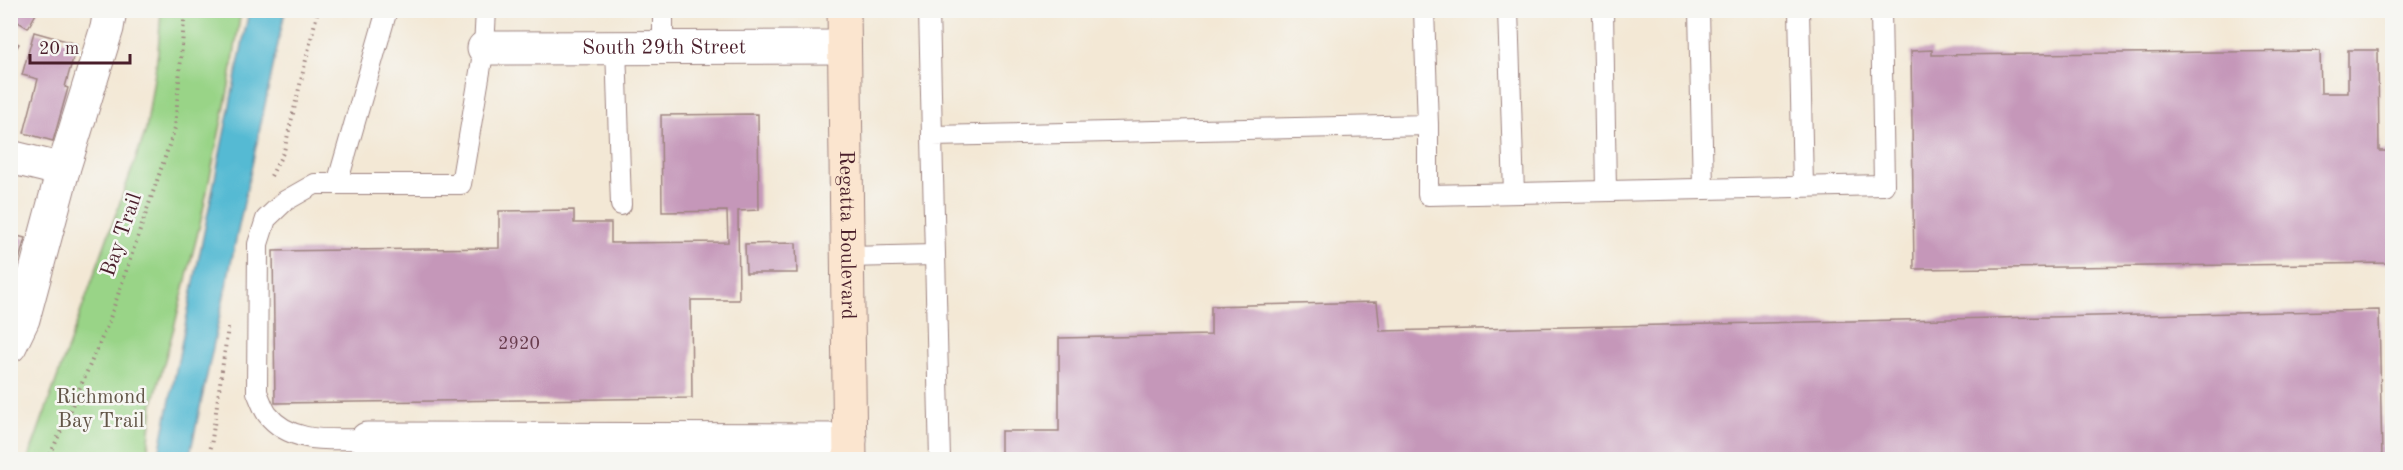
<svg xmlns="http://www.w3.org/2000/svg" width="2403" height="470" viewBox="0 0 2403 470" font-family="'Old Standard TT',serif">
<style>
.green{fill:#99d487;stroke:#727a59;stroke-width:1.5}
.water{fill:#55bad3;stroke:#506c7f;stroke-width:1.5}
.building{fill:#c597b9}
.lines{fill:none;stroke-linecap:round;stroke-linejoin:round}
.lane-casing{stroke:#9e8480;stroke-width:22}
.street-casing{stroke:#9e8480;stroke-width:35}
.secondary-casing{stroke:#9e8480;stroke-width:35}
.path{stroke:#9e8480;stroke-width:4;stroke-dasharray:1.5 4.5;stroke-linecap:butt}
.lane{stroke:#fff;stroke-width:20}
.street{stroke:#fff;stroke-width:33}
.secondary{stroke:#fbe5cf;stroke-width:33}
.labels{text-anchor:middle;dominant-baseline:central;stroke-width:5;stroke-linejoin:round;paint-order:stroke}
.number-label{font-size:18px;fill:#693d4e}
.street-label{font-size:21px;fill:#4a1f2b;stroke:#f6f6f2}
.park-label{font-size:21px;fill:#625547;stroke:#f6f6f2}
</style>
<rect width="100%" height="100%" fill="#f6f6f2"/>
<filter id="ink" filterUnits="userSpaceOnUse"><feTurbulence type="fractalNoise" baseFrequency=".0167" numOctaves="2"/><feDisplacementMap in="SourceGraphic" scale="12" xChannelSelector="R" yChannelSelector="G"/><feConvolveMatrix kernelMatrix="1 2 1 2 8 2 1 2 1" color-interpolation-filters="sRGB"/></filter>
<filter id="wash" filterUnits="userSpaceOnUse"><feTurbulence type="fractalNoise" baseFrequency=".008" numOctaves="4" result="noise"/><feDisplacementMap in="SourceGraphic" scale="24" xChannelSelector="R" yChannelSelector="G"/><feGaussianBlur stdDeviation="1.35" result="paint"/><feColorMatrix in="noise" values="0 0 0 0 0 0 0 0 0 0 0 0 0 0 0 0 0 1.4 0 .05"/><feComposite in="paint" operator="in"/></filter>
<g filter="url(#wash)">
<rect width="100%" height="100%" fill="#f3e8d5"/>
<path class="green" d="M161,11H241L229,86L201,220L176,320L153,403L147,459H28L146,130L158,52Z"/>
<path class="water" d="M249,11H285L189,459H158Z"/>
<g id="blocks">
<g class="building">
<path d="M10,10H38L28,28L15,20L10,27Z"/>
<path d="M34,32L77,44L65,87L68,88L53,141L24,133L38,79L22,75Z"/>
<path d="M10,39L19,44L10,59Z"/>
<path d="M1932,50V55L2320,51L2321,93H2348V50H2378L2379,151H2392V263L1914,269L1911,51Z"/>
<path d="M10,96L17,99L10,110Z"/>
<path d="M758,114L759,210L738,211L739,300H691L692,398L275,403L273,251L499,248V211L574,210V223H611V243L728,242L727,211L662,212L661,115Z"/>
<path d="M10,234L25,238L11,290H10Z"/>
<path d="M796,243L797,273H746L745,244Z"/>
<path d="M1377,302L1380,331L2379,310L2382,460H1001V431H1059V338L1211,335V306Z"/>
</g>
</g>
</g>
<g filter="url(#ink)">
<use href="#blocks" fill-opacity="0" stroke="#9e8480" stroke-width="1.5"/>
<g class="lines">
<g class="lane-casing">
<g id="lane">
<path d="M663,10V46"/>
<path d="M929,10L932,136"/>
<path d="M1508,10L1514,193"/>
<path d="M1603,10L1606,191"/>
<path d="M1699,10L1703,189"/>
<path d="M1799,10L1803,186"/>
<path d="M616,46L621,205"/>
<path d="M1428,125V195L1884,185L1881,10"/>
<path d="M337,184L387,10"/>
<path d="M935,255L932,136L1428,125L1424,10"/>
<path d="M847,257L935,255L940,460"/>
<path d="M367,439C332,439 291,445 267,414C263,408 260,399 257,392L258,244L266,219L285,201L315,184H461L484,48L486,10"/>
</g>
</g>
<g class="street-casing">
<g id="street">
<path id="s1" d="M484,48L844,47"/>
<path d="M10,157L63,170"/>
<path d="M10,346L23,319L63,170L107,28L110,10"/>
<path d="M367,439L850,440"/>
</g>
</g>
<g class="secondary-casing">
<g id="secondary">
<path id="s2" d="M844,10L850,460"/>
</g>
</g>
<g class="path">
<path d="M271,176L284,151L318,10"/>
<path d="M48,460L108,324L175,128L185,10"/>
<path d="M209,460L228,328"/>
</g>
<use href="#lane" class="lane"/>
<use href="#street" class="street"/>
<use href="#secondary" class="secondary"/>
</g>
</g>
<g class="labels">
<g class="number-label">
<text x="519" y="344">2920</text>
</g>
<g class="street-label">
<text stroke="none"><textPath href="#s1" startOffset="180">South 29th Street</textPath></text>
<text transform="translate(122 235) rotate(-71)">Bay Trail</text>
<text stroke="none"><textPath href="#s2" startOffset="225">Regatta Boulevard</textPath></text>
</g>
<g class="park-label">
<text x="101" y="397">Richmond<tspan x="101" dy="24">Bay Trail</tspan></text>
</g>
</g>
<rect width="2403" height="470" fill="none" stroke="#f6f6f2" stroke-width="36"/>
<path d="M30 54v9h100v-9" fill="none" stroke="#4a1f2b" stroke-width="3"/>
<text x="39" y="54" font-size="18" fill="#4a1f2b" stroke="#f6f6f2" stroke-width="4.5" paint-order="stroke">20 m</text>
</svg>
